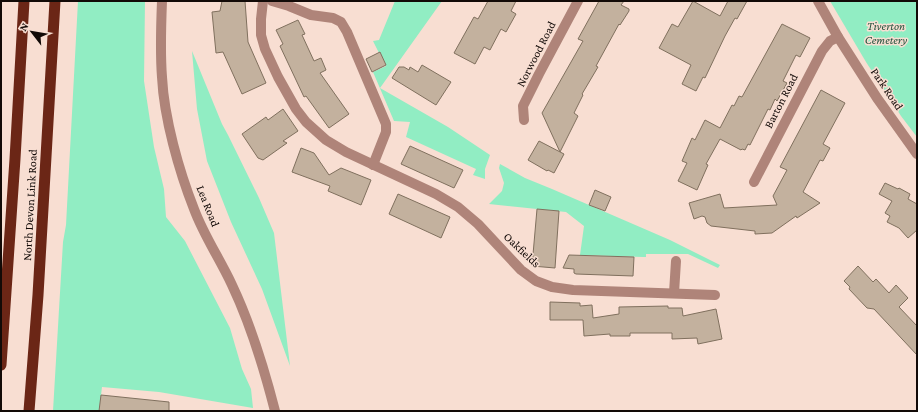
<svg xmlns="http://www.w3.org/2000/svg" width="918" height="412" viewBox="0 0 918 412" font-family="'Crimson Pro',serif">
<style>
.green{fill:#91edc3}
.building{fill:#c3b19e;stroke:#80705e}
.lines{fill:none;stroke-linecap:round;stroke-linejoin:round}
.minor{stroke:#af8479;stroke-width:10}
.tertiary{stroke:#af8479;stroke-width:10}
.trunk{stroke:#6b2616;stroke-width:11}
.labels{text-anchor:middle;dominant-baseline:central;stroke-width:3;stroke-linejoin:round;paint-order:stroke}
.park-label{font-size:12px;font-style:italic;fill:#22503c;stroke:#f8ded2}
.street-label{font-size:12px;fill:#120a07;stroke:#f8ded2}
</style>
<rect width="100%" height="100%" fill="#f8ded2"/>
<g class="green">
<path d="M78,1H145L144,81L154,147L164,189L166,217L185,241L230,328L242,369L251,389L253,408L159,392L102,387L99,411H53L63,242L66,225Z"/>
<path d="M395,1H442L380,88L448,127L490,155L485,169V179L473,175L476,169L406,137L410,122L394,121L373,72L386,66L380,52L379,53L373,41L379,40Z"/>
<path d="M830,1H917V137L901,116L866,62Z"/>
<path d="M192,51L222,124L228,135L259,198L274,233L290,366L262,289L231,222L207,161L197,109Z"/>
<path d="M500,164L525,178L552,189L670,240L720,265L718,268L688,254H646V257H643L580,255L584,226L566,212L489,204L502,191L504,183L499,168Z"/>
</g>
<g class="building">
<path d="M222,1H245L248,42L266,83L242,94L223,52L216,53L212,12L220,11Z"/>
<path d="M488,1H516L511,11L516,14L506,32L501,29L490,50L484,47L475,64L454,53L474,17L478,19Z"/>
<path d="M599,1H624L621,5L629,9V11L620,25L619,24L596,66L598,67L582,94L583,95L574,113L578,116L560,152L542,113L583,41L578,39Z"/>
<path d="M693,1L720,16L728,1H747L737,19L735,18L725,36L705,78L703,77L696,91L682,84L691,65L659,48L672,24L678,27Z"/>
<path d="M298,20L305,34L302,35L314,61L321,58L326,70L320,73L349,114L329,128L306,96L304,97L280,46L283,44L276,30Z"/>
<path d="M782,24L810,38L800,57L796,55L783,81L787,83L777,101L775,99L770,110L768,109L750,145L748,144L745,150L742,149L741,150L720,139L706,164L708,165L697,190L678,181L687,163L682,161L692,138L695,140L705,120L720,128L732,105L734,106L739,96L742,97Z"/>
<path d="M380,52L386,65L372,72L366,59Z"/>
<path d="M422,65L451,82L436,105L392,78L399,67H404L409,70L410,67L418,72Z"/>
<path d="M821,90L845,103L823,144L830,148L823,161L820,160L803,192L820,203L797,218L796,216L772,233L755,234V231L711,226L707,223L705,217L702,216L694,219L689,203L720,194L724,208L777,205L773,196L787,170L780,167Z"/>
<path d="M283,109L298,131L283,141L287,143L263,160L258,158L242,134L266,117L268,120Z"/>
<path d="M539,141L564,154L554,173L548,170L547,171L528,160Z"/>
<path d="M410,146L463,170L454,188L401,164Z"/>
<path d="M301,148L314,153L329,175L341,168L371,180L361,205L328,191L330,186L292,172Z"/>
<path d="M885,183L898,189L899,188L910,194L908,199L917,204V230L908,238L899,228L887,222L890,216L885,213L892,201L879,194Z"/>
<path d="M595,190L611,197L605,211L589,205Z"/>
<path d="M398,194L450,217L441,238L389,214Z"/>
<path d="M537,209L559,211L555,268L532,266Z"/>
<path d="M569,255L634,257L633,276L576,274L574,273V269L563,268Z"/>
<path d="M858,266L873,282L876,279L889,293L896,285L908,298L899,307L917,326V355L874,309L867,308L849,289L850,287L844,281Z"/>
<path d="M550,302L580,303V306L592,305L593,318L619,314V307L668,306V308H682L683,316L716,309L722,339L698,344L697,338L672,339V333H630V336H610V334L584,336L583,320H550Z"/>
<path d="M101,395L169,402V411H99Z"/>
</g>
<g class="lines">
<g class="minor">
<path d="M263,1L261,19V35L265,49L278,77L296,109L306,122L326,140L346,152L436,194L458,207L478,224L521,270L536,281L552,287L573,290L715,295"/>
<path d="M272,1L289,6L311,15L333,18L341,22L347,32L386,124V132L373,165"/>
<path d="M818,1L838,37L877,98L917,154"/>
<path d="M524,120L523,106L539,74L578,1"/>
<path d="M754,182L822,51L830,41L838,37"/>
<path d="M674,293L676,261"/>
</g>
<path class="tertiary" d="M162,1C161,26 160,52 162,77C164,118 179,171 194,209C204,236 220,259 232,285C251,325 264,368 275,411"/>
<g class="trunk">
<path d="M1,365L15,159L24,1"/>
<path d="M29,411L38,295L55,1"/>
</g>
</g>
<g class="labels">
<g class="park-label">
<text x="886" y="26">Tiverton<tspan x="886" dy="14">Cemetery</tspan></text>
</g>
<g class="street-label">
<text transform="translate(536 54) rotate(-63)">Norwood Road</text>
<text transform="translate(887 89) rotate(56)">Park Road</text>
<text transform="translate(781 101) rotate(-63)">Barton Road</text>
<text transform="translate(30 205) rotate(-87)">North Devon Link Road</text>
<text transform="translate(208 206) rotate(68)">Lea Road</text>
<text transform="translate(522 250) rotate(43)">Oakfields</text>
</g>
</g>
<rect width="918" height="412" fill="none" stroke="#120a07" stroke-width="4"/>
<g transform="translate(32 32) rotate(301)" stroke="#f8ded2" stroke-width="3" paint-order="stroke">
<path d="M0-3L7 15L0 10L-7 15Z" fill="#120a07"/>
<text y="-6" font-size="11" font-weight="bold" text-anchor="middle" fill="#120a07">N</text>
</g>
</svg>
